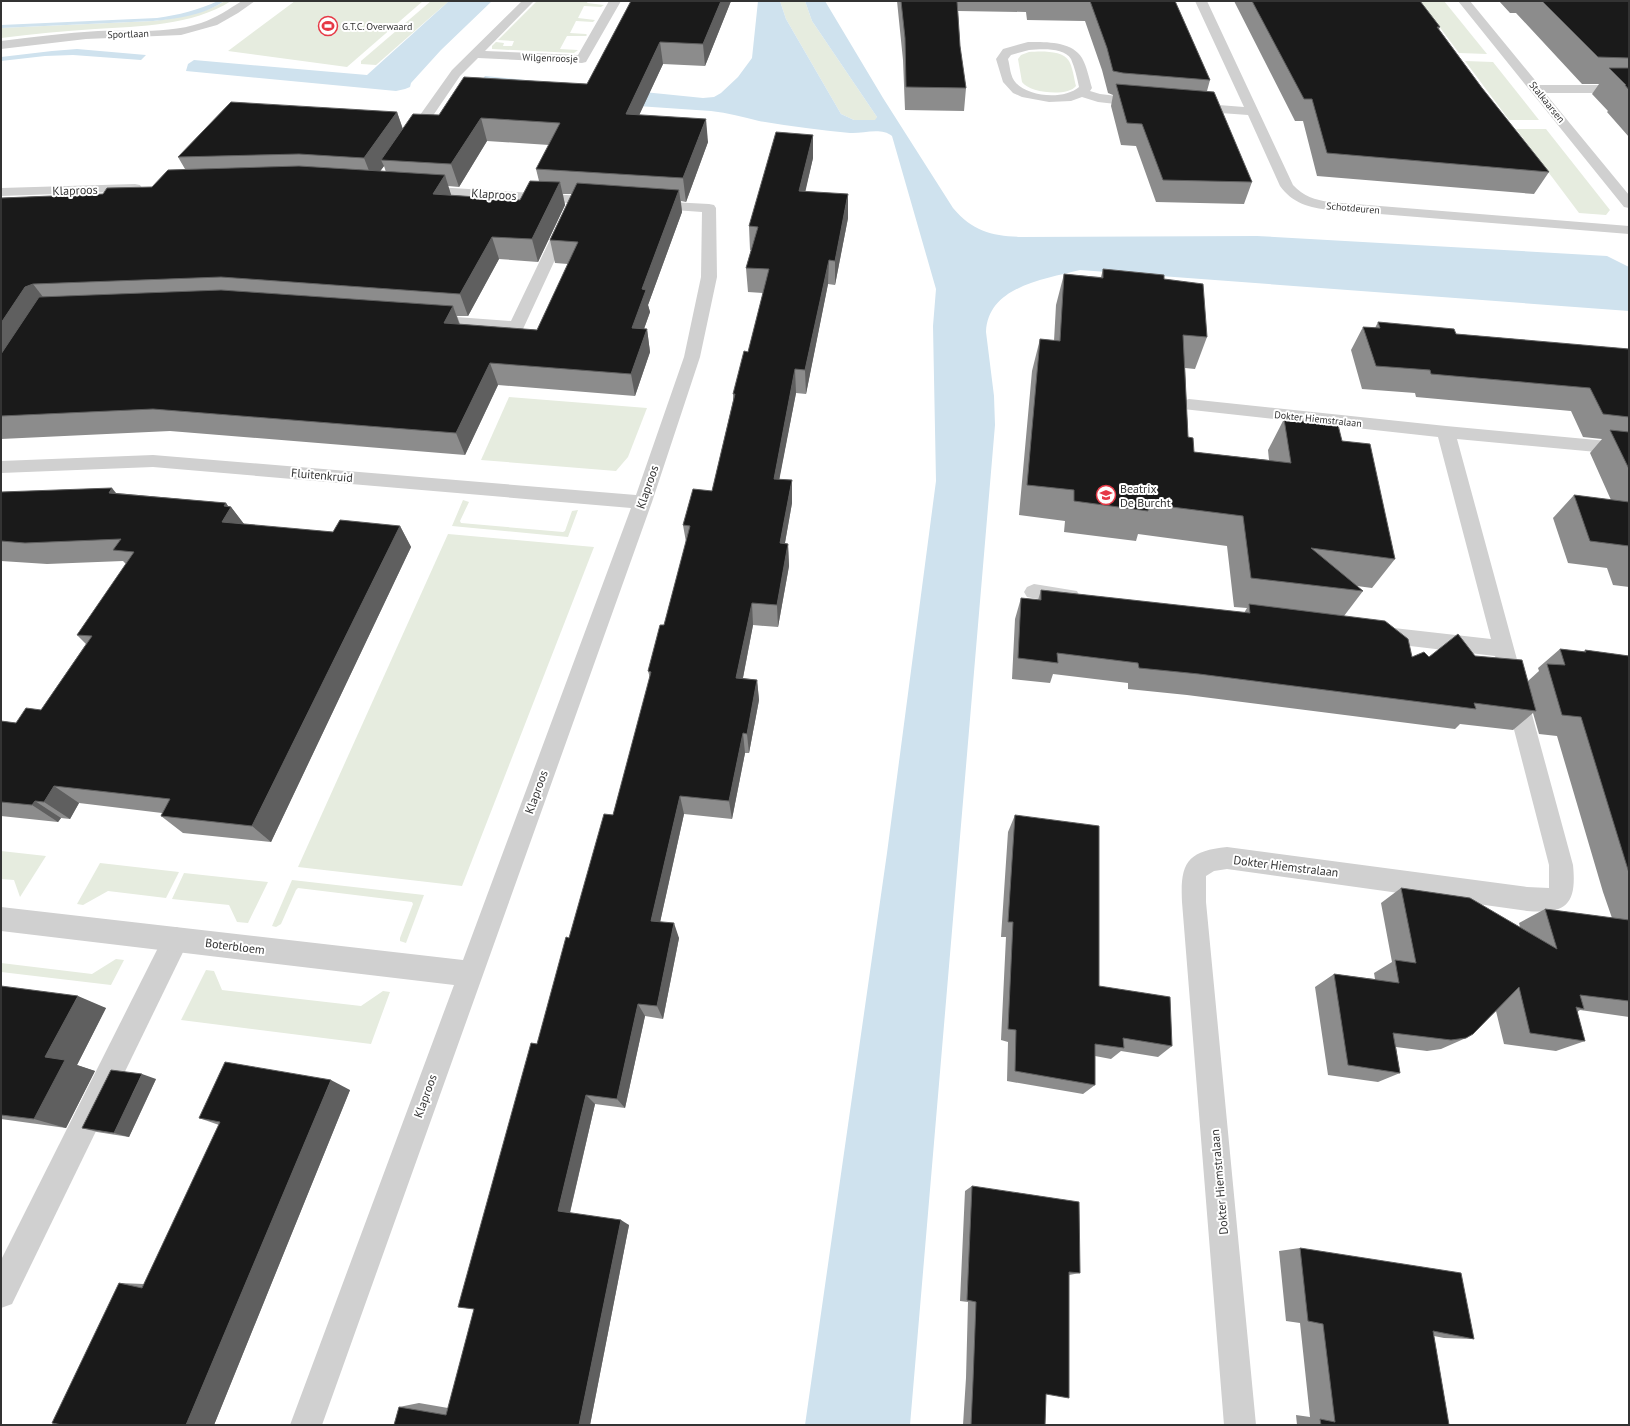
<svg xmlns="http://www.w3.org/2000/svg" width="1630" height="1426" viewBox="0 0 1630 1426" font-family="'PT Sans',sans-serif">
<style>
.green{fill:#e6ecdf}
.water{fill:#cfe2ee}
.lines{fill:none;stroke-linecap:round;stroke-linejoin:round}
.lane{fill:#d0d0d0;fill-rule:evenodd}
.street{fill:#d0d0d0;fill-rule:evenodd}
.wall{fill:#8c8c8c;fill-rule:evenodd}
.shaded-wall{fill:#5f5f5f}
.building{fill:#1a1a1a;stroke:#5f5f5f}
.labels{text-anchor:middle;dominant-baseline:central;stroke-width:4;stroke-linejoin:round;paint-order:stroke}
.far-poi-label{font-size:10px;fill:#333;stroke:#fff;text-anchor:start}
.far-street-label{font-size:10px;fill:#333;stroke:#fff}
.street-label{font-size:12px;fill:#333;stroke:#fff}
.poi-label{font-size:12px;fill:#333;stroke:#fff;text-anchor:start}
</style>
<rect width="100%" height="100%" fill="#fff"/>
<g class="green">
<path d="M225,1H231C192,26 140,26 95,29C64,31 32,34 1,38V28L153,21C177,18 204,14 225,1Z"/>
<path d="M295,1H423L347,67L228,51Z"/>
<path d="M431,1H449L376,65L361,64V61Z"/>
<path d="M537,1H588L587,3L604,5L601,7L584,6L578,18L595,20L593,22L576,21L570,33L586,34L587,35L586,36H567L560,49L578,50L574,53L492,49V46L496,42L504,43L503,46H512L514,41L498,40Z"/>
<path d="M780,1H805L812,21L877,117L876,120H854L841,114L786,19Z"/>
<path d="M1420,1H1444L1487,54L1459,53Z"/>
<path d="M1029,52C1040,51 1063,50 1069,61C1073,68 1074,79 1076,86C1068,97 1029,93 1022,82L1018,59L1021,55Z"/>
<path d="M1465,61L1493,62L1539,120H1509Z"/>
<path d="M1516,129H1546L1610,210L1606,215L1579,213Z"/>
<path d="M509,397L647,408L628,457L616,471L481,460Z"/>
<path d="M463,500L469,502L460,521L461,523L563,532L565,531L572,511L578,510L568,537L452,526Z"/>
<path d="M448,534L594,547L462,886L298,867Z"/>
<path d="M1,851L46,856L20,897L14,880L1,879Z"/>
<path d="M100,863L179,872L166,898L108,891L83,905L77,904Z"/>
<path d="M184,873L268,882L248,923L237,922L229,905L172,899Z"/>
<path d="M292,880L424,895L406,943L400,941V938L413,904L412,902L298,888L296,890L281,924L276,927L272,926Z"/>
<path d="M116,959L124,960L111,985L1,972V963L92,974Z"/>
<path d="M206,970L214,971L222,990L361,1006L383,991L390,992L371,1044L181,1020Z"/>
</g>
<g class="water">
<path d="M218,1H224C205,15 176,19 153,21L1,28V25L157,18C179,15 198,10 218,1Z"/>
<path d="M449,1H492L441,50L411,83L410,87L405,89L396,91L186,71L188,64L194,60L367,75Z"/>
<path d="M758,1H780L786,19L841,114L854,120H875L877,117L812,21L805,1H825L883,98L953,208C973,232 993,236 1022,237L1257,236L1607,256L1629,267V311L1080,270C1045,279 988,286 986,332L994,396L995,425L910,1425H805L887,853L936,481L933,326L936,289L892,136C881,127 862,134 850,133C820,130 789,126 759,121C743,117 728,113 711,111L593,103L477,86L485,76L703,98L714,97L721,93L738,77L752,58Z"/>
<path d="M77,49L146,55L141,60L73,55L45,56L1,61V57L52,51Z"/>
</g>
<g class="lines">
<g class="lane">
<path d="M565,219L570,220L572,223L523,329L517,331L423,323L421,320L423,317L429,315L511,321L558,223L560,220Z"/>
<path d="M176,927L185,930L189,939L185,948L12,1304L1,1308V1260L167,930Z"/>
</g>
<g class="street">
<path d="M242,1H255L238,13L217,25L181,35L86,39L1,49V41C33,37 66,33 98,31C133,30 168,34 201,23C216,18 229,9 242,1Z"/>
<path d="M522,1H534L485,51L578,55L609,1H621L586,62L582,63L478,58L460,76L415,142H405L403,139L452,70Z"/>
<path d="M1195,1H1207L1293,185C1303,196 1315,200 1330,202L1629,226V234L1330,210C1310,208 1292,203 1280,186L1248,115L1193,111L1188,110L1187,107L1188,104L1193,103L1244,107Z"/>
<path d="M1458,1H1470L1539,85H1629V93H1545L1629,195V208L1624,207Z"/>
<path d="M1028,42C1045,42 1072,41 1082,58C1087,67 1089,78 1092,88L1090,91L1100,94L1142,99L1146,100L1148,103L1146,106L1142,107L1098,102L1082,97L1071,101L1049,102L1022,97L1013,93L1003,82L996,59L1003,49ZM1029,50C1041,49 1064,47 1071,59C1075,68 1077,78 1079,87C1064,100 1029,97 1016,83C1010,77 1010,66 1008,59L1011,55Z"/>
<path d="M135,184L140,185L142,188L140,191L1,196V188Z"/>
<path d="M419,186L599,197L604,198L606,201L604,204L599,205L414,193L412,190L414,187Z"/>
<path d="M651,201L709,204L714,205L716,208L717,277L700,357L652,502L322,1425H290L454,985L1,931V907L463,960L631,508L153,467L1,473V461L153,455L636,495L684,357L701,277L702,212L646,208L644,205L646,202Z"/>
<path d="M1189,399L1446,426L1629,443V455L1457,439L1573,865C1577,905 1566,914 1527,911L1227,869L1214,871L1206,876V902L1256,1425H1224L1182,902C1180,863 1187,851 1227,847L1527,887L1549,888V865L1495,656L1376,642L1369,640L1366,634L1369,628L1376,626L1491,639L1438,437L1183,409L1180,405L1183,401Z"/>
<path d="M1034,584L1077,591L1080,597L1077,603L1070,605L1027,597L1024,592L1027,587Z"/>
</g>
</g>
<g class="wall">
<path d="M631,1H731L705,66L663,64L639,115L708,142L686,202L681,201L682,212L648,305L650,312L644,329H647L650,352L635,396L498,385L465,455L170,431L1,439V198L103,194L152,187L185,169L178,157L397,112L403,129L439,115L587,84ZM487,141L549,145L536,169L539,181L520,200L451,195L448,186L459,187ZM384,166L386,172L380,171ZM563,194H572L550,240L555,263L568,264L537,330L460,324L457,316H468L499,259L538,262L565,205Z"/>
<path d="M897,1H1175L1210,80L1207,91L1252,182L1244,204L1156,202L1136,146L1121,145L1111,106L1113,95L1108,93L1102,70L1085,21L1027,20L1026,12L958,11L960,46L966,88L964,111L905,110L903,60Z"/>
<path d="M1234,1H1420L1440,27L1439,29L1482,88L1549,172L1534,194L1317,176L1303,121H1295Z"/>
<path d="M1499,1H1629V137L1607,112L1608,111L1592,94L1599,84H1582L1516,13H1510Z"/>
<path d="M813,135V158L805,191L848,218L835,285L828,284L806,394L796,393L779,479L792,503L785,543L788,544L789,566L778,627L753,625L743,678L757,680L759,700L749,753H745L732,819L684,814L660,922L679,938L663,1019L645,1016L625,1108L595,1104L570,1213L629,1225L590,1425H394L399,1407L419,1403L448,1408L474,1309L537,1044L569,938L613,815L650,678L648,671L664,625L686,542L683,525L712,491L733,401V394L748,352L763,293L748,292L746,268L751,250H750L749,226Z"/>
<path d="M1103,269L1164,279L1207,337L1195,369L1185,368L1188,437L1194,452L1269,460L1268,450L1284,419L1342,441L1395,559L1372,588L1357,586L1363,591L1344,616L1412,657L1475,656L1528,681L1539,671L1538,668L1560,649L1584,652L1585,650L1629,656V1017L1580,1010L1577,1012L1585,1041L1556,1051L1504,1044L1496,1011L1466,1038L1441,1049L1427,1051L1396,1047L1400,1073L1378,1082L1328,1075L1315,987L1334,974L1375,979L1374,973L1392,962L1381,903L1401,888L1520,927L1519,923L1545,909L1612,918L1603,892L1557,736L1539,734L1533,713L1513,730L1460,724L1455,729L1187,695L1128,689V683L1053,674L1050,683L1012,679L1015,619L1021,598L1038,600L1041,590L1244,613L1247,608L1234,607L1227,546L1138,534L1136,541L1064,532L1065,521L1019,515L1032,371L1040,339L1054,341L1056,305L1064,274L1101,277Z"/>
<path d="M1378,322L1456,334L1629,349V587L1613,585L1607,568L1568,563L1553,518L1574,495L1611,500L1590,453L1602,439L1583,437L1571,411L1416,397L1415,393L1362,389L1351,350L1363,327L1375,328Z"/>
<path d="M1,492L117,493L226,503L228,506L231,507L244,524L333,532L400,526L411,547L271,842L183,833L161,816L162,813L79,803L70,819L61,818L58,822L1,816V721L16,723L41,710L86,644L77,635L126,564L123,561L47,564L1,561Z"/>
<path d="M1015,815L1099,986L1172,1046L1158,1057L1121,1051L1111,1059L1095,1056V1085L1083,1094L1007,1081L1008,1042L1001,1040L1006,937H1001L1008,832Z"/>
<path d="M1,986L106,1008L77,1065L95,1071L66,1128L1,1119Z"/>
<path d="M156,1079L129,1137L97,1132L82,1128Z"/>
<path d="M350,1090L214,1425H62L119,1283L144,1284L219,1125L199,1118Z"/>
<path d="M972,1186L1080,1273L1069,1275L1046,1394L1045,1425H963L966,1378L968,1302L960,1301L965,1191Z"/>
<path d="M1300,1248L1474,1339L1444,1338L1434,1336L1449,1425H1297L1296,1415L1310,1417L1300,1323L1286,1321L1279,1251Z"/>
</g>
<g class="shaded-wall">
<path d="M721,1H731L705,66L703,44Z"/>
<path d="M660,42L663,64L629,137L626,114Z"/>
<path d="M397,112L405,136L381,160L384,166L373,181L364,158Z"/>
<path d="M481,118L487,141L459,187L451,164Z"/>
<path d="M706,119L708,142L686,202L683,178Z"/>
<path d="M813,135V158L800,215L799,191Z"/>
<path d="M445,175L452,198L433,194Z"/>
<path d="M560,182L565,205L538,262L532,239Z"/>
<path d="M679,190L682,212L648,305L650,312L636,351L632,328L642,289Z"/>
<path d="M848,194V218L835,285V261Z"/>
<path d="M492,237L499,259L468,316L460,294Z"/>
<path d="M829,260L828,284L806,394L805,370Z"/>
<path d="M33,284L50,306L1,374V323L25,287Z"/>
<path d="M453,306L461,329L444,323Z"/>
<path d="M647,329L650,352L635,396L631,374Z"/>
<path d="M490,363L498,385L465,455L456,433Z"/>
<path d="M795,369L796,393L775,502L774,479Z"/>
<path d="M792,480V503L781,565L780,543Z"/>
<path d="M112,488L130,510L109,493Z"/>
<path d="M226,503L230,509L231,507L247,528L222,522L224,506Z"/>
<path d="M400,526L411,547L271,842L252,826Z"/>
<path d="M788,544L789,566L778,627L777,605Z"/>
<path d="M752,603L753,625L739,698L736,678Z"/>
<path d="M757,680L759,700L749,753L747,734Z"/>
<path d="M743,733L745,753L732,819L729,801Z"/>
<path d="M54,786L79,803L70,819L44,802Z"/>
<path d="M680,796L684,814L657,936L651,921Z"/>
<path d="M35,801L61,818L58,822L32,805Z"/>
<path d="M674,923L679,938L663,1019L657,1006Z"/>
<path d="M78,996L106,1008L77,1065L95,1071L66,1128L34,1119L45,1057Z"/>
<path d="M638,1004L645,1016L625,1108L617,1099Z"/>
<path d="M142,1074L156,1079L129,1137L114,1133Z"/>
<path d="M331,1080L350,1090L214,1425H186Z"/>
<path d="M586,1095L595,1104L569,1216L558,1211Z"/>
<path d="M621,1220L629,1225L590,1425H579Z"/>
</g>
<g class="building">
<path d="M631,1H721L703,44L660,42L626,114L706,119L683,178L536,169L560,123L481,118L451,164L381,160L413,114L439,115L464,77L587,84Z"/>
<path d="M901,1H957L960,46L966,88L906,87L905,38Z"/>
<path d="M1090,1H1175L1210,80L1123,73L1113,71L1107,48Z"/>
<path d="M1252,1H1420L1440,27H1437L1482,88L1549,172L1327,153L1312,99H1304Z"/>
<path d="M1542,1H1629V58L1598,57Z"/>
<path d="M1609,68H1629V90L1625,85H1626Z"/>
<path d="M1116,84L1214,92L1252,182L1163,180L1142,124L1127,123Z"/>
<path d="M231,102L397,112L364,158L299,154L178,157Z"/>
<path d="M776,132L813,135L799,191L848,194L835,261L829,260L805,370L795,369L774,479L792,480L780,543L788,544L777,605L752,603L736,678L757,680L747,734L743,733L729,801L680,796L651,921L674,923L657,1006L638,1004L617,1099L586,1095L558,1211L621,1220L579,1425H394L399,1407L446,1415L474,1309L458,1307L531,1043L537,1044L566,937L569,938L604,814L613,815L651,672L648,671L660,625H664L690,526L683,525L693,489L712,491L735,394H733L744,351L748,352L769,269L746,268L758,227L749,226Z"/>
<path d="M299,166L445,175L433,194L520,200L530,181L560,182L532,239L492,237L460,294L221,277L33,284L25,287L1,323V198L103,194L107,188L152,187L168,170Z"/>
<path d="M577,183L679,190L642,289L646,290L632,328L647,329L631,374L490,363L456,433L153,409L1,416V354L39,297L221,290L453,306L444,323L537,330L578,242L550,240Z"/>
<path d="M1103,269L1164,275V279L1203,284L1207,337L1183,335L1188,437L1193,438L1194,452L1291,463L1284,419L1338,425L1342,441L1370,444L1395,559L1311,548L1363,591L1251,578L1243,516L1148,504V511L1074,501V490L1027,485L1040,339L1060,341L1064,274L1103,278Z"/>
<path d="M1378,322L1454,329L1456,334L1629,349V417L1603,414L1590,388L1431,374L1430,370L1376,366L1363,327L1380,328Z"/>
<path d="M1610,430L1629,432V469Z"/>
<path d="M112,488L109,493L226,503L224,506L231,507L222,522L333,532L340,520L400,526L252,826L161,816L170,799L54,786L44,802L35,801L32,805L1,802V721L16,723L26,708L41,710L92,636L77,635L134,552L113,550L121,539L25,543L1,541V492Z"/>
<path d="M1574,495L1629,502V546L1590,541Z"/>
<path d="M1041,590L1250,613L1249,604L1385,621L1408,639L1412,657L1424,652L1429,657L1458,634L1475,656L1522,660L1536,711L1474,703L1476,709L1199,674L1139,668L1138,663L1057,653L1058,663L1018,658L1021,598L1041,600Z"/>
<path d="M1560,649L1586,652L1585,650L1629,656V873L1581,717L1562,715L1547,664L1565,665Z"/>
<path d="M1015,815L1099,826V986L1170,997L1172,1046L1123,1038L1124,1048L1095,1044V1085L1015,1071L1016,1030L1008,1029L1013,922H1008Z"/>
<path d="M1401,888L1470,898L1557,949L1545,909L1629,920V1001L1580,995L1584,1009L1576,1007L1585,1041L1530,1033L1519,987L1473,1034L1466,1038L1451,1040L1393,1033L1400,1073L1348,1065L1334,974L1399,983L1395,960L1416,963Z"/>
<path d="M1,986L78,996L45,1057L65,1060L34,1119L1,1115Z"/>
<path d="M225,1062L331,1080L186,1425H62L52,1423L119,1283L142,1288L220,1122L199,1118Z"/>
<path d="M111,1070L142,1074L114,1133L82,1128Z"/>
<path d="M972,1186L1079,1202L1080,1273L1069,1272V1398L1046,1394L1045,1425H971L973,1381L976,1302L967,1300Z"/>
<path d="M1300,1248L1461,1273L1474,1339L1433,1331L1449,1425H1321L1320,1419L1335,1422L1323,1324L1308,1321Z"/>
</g>
<defs>
<g id="stadium-ring" transform="scale(1)"><circle r="9.5" fill="#fff" stroke="#e63946" stroke-width="1.5"/><path d="M0-5a6.5 5 0 1 0 0 10a6.5 5 0 1 0 0-10ZM-3.5-1.8h7v3.6h-7Z" fill="#e63946"/></g>
<g id="school-ring" transform="scale(1)"><circle r="9.5" fill="#fff" stroke="#e63946" stroke-width="1.5"/><path d="M0-5L7-2L0 1L-7-2ZM-4 1L0 2.5L4 1V4Q0 6-4 4Z" fill="#e63946"/></g>
</defs>
<g fill-rule="evenodd">
<use href="#stadium-ring" x="328" y="26"/>
<use href="#school-ring" x="1106" y="495"/>
</g>
<g class="labels">
<g class="far-poi-label">
<text x="342" y="26">G.T.C. Overwaard</text>
</g>
<g class="far-street-label">
<text transform="translate(128 34) rotate(-2)">Sportlaan</text>
<text transform="translate(550 58) rotate(2)">Wilgenroosje</text>
<text transform="translate(1547 102) rotate(51)">Stalkaarsen</text>
<text transform="translate(1353 208) rotate(5)">Schotdeuren</text>
<text transform="translate(1318 419) rotate(6)">Dokter Hiemstralaan</text>
</g>
<g class="street-label">
<text transform="translate(75 190) rotate(-2)">Klaproos</text>
<text transform="translate(494 194) rotate(4)">Klaproos</text>
<text transform="translate(322 475) rotate(5)">Fluitenkruid</text>
<text transform="translate(647 487) rotate(-71)">Klaproos</text>
<text transform="translate(536 792) rotate(-70)">Klaproos</text>
<text transform="translate(1286 866) rotate(7)">Dokter Hiemstralaan</text>
<text transform="translate(235 946) rotate(7)">Boterbloem</text>
<text transform="translate(425 1096) rotate(-70)">Klaproos</text>
<text transform="translate(1219 1182) rotate(-95)">Dokter Hiemstralaan</text>
</g>
<g class="poi-label">
<text x="1120" y="488">Beatrix<tspan x="1120" dy="14">De Burcht</tspan></text>
</g>
</g>
<rect width="1630" height="1426" fill="none" stroke="#333333" stroke-width="4"/>
</svg>
